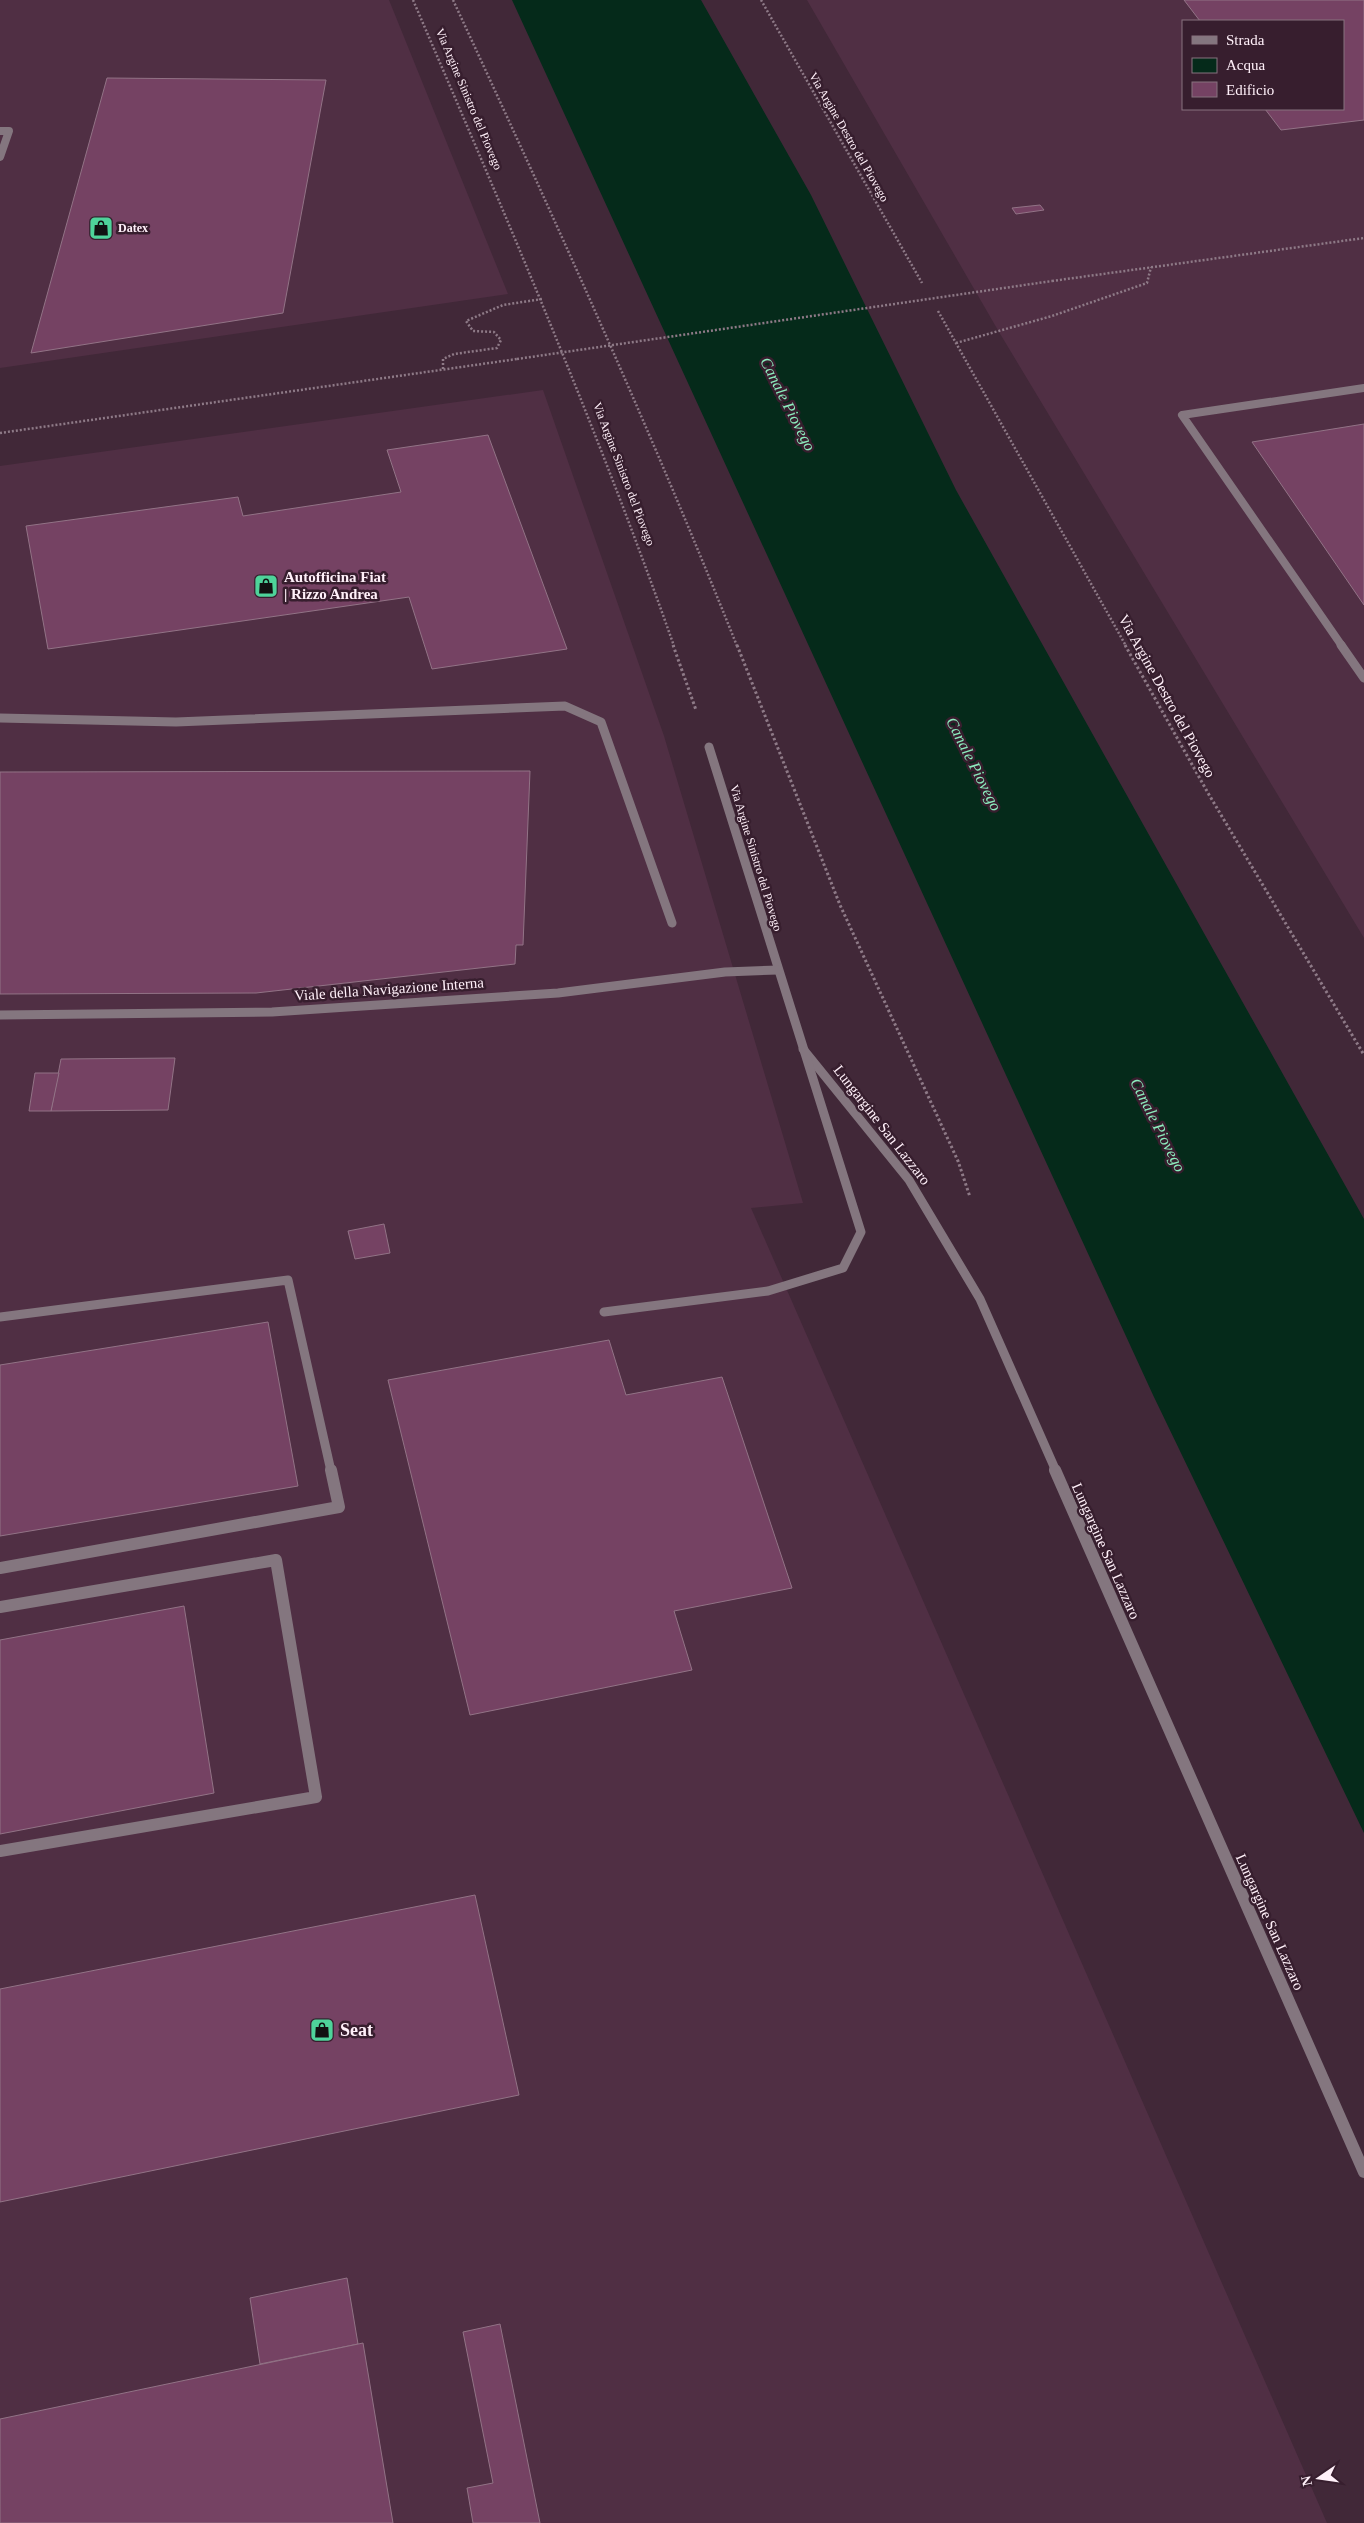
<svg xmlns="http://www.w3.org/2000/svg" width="1364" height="2523" viewBox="0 0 1364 2523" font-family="Georgia,serif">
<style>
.built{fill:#502f44;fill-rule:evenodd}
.water{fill:#052a1a}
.building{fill:#754263;stroke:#927386}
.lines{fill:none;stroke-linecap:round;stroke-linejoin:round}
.path-far1{stroke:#8e7a87;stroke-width:2.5;stroke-dasharray:2 2;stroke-linecap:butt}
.path{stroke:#8e7a87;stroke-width:3;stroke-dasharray:2.5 2.5;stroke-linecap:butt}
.service-far2{stroke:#84767f;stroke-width:8}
.service-far1{stroke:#84767f;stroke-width:9}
.service{stroke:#84767f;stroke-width:12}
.minor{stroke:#84767f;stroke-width:9}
.path-bridge{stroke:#8e7a87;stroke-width:2.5;stroke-dasharray:2 2;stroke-linecap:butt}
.labels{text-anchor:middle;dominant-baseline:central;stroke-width:5;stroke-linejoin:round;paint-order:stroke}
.far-street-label{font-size:12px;fill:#fff0f9;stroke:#371e2e}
.far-poi-label{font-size:12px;font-weight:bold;fill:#fff0f9;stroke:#371e2e;text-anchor:start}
.poi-label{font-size:15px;font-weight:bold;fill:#fff0f9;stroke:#371e2e;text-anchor:start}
.street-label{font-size:15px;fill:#fff0f9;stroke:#371e2e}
.water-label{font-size:16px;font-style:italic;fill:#8cecbd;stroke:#371e2e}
.near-poi-label{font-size:18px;font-weight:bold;fill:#fff0f9;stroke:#371e2e;text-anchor:start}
</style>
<rect width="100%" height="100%" fill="#412838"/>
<g class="built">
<path d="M0,0H389L508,294L0,368Z"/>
<path d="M807,0H1364V938L999,332ZM1183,21H1343V109H1183Z"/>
<path d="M543,390L664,736L803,1203L751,1208L1327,2523H0V466Z"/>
</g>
<path class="water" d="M512,0H701L811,195L956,490L1364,1219V1833L1153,1395Z"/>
<g class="building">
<path d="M1184,0H1364V120L1281,130L1265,109H1343V21H1200Z"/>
<path d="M107,78L326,80L283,313L31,353Z"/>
<path d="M1040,205L1044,210L1016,214L1012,208Z"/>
<path d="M1364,424V605L1252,442Z"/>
<path d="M488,435L567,649L432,669L409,597L48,649L26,526L238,497L243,516L401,492L387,450Z"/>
<path d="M530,771L523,945H516L515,964L256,993L0,994V772Z"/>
<path d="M175,1058L168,1110L51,1111L61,1059Z"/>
<path d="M35,1073H59L51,1111H29Z"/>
<path d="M384,1224L390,1253L355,1259L348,1231Z"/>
<path d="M268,1322L298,1486L0,1536V1365Z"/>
<path d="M609,1340L626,1395L722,1377L792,1588L674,1611L692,1670L470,1715L388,1380Z"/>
<path d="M184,1606L214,1793L0,1834V1640Z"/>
<path d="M475,1895L519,2095L0,2202V1989Z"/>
<path d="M347,2278L358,2344L260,2364L250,2298Z"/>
<path d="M500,2324L540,2523H473L467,2488L493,2483L463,2332Z"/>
<path d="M363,2343L393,2523H0V2419Z"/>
</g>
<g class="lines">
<g class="path-far1">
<path d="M413,0C505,214 597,427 674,646"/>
<path d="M453,0C552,213 650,428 737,646"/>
<path d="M761,0L922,283"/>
<path d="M1052,281L1364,238"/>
<path d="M938,311L1126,646"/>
<path d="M956,343L1052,316L1147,283L1151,267"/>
<path d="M443,369V359L454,354L497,348L501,340L494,332L473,331L466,321L503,305L542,299"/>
<path d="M0,433L517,359"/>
</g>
<g class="path">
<path d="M673,645L696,710"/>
<path d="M737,645L840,905L958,1161L970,1197"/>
<path d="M1125,645L1208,793L1364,1055"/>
</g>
<g class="service-far2">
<path d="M0,131H9L0,157"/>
<path d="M1342,646L1182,415L1364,388"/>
</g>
<g class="service-far1">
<path d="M1341,645L1364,678"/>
<path d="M0,718L176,722L565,706L601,722L672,923"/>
<path d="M803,1049L909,1180L980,1299L1056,1471"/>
<path d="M604,1312L768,1291L843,1268L861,1232L709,747"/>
<path d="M0,1317L288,1280L331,1471"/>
</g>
<g class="service">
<path d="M1055,1470L1364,2172"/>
<path d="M0,1568L339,1507L331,1470"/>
<path d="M0,1607L276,1560L316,1797L0,1851"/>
</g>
<path class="minor" d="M0,1015L272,1012L558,993L725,972L778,970"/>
<path class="path-bridge" d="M517,359L1052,281"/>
</g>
<defs>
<g id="shop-square" transform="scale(1.25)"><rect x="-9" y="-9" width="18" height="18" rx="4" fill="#4ed39a" stroke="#371e2e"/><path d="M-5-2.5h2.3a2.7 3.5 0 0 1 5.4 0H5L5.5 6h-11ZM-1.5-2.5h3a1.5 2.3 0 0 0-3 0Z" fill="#111"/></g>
</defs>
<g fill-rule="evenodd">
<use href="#shop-square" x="101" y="228"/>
<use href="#shop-square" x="266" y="586"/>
<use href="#shop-square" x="322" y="2030"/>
</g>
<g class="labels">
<g class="far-street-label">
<text transform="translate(469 99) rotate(67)">Via Argine Sinistro del Piovego</text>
<text transform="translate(849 137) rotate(60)">Via Argine Destro del Piovego</text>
<text transform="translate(624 474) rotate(69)">Via Argine Sinistro del Piovego</text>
<text transform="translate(756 858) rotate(73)">Via Argine Sinistro del Piovego</text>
</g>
<g class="far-poi-label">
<text x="118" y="228">Datex</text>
</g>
<g class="poi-label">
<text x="284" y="577">Autofficina Fiat<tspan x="284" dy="17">| Rizzo Andrea</tspan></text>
</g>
<g class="street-label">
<text transform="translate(1167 696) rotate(61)">Via Argine Destro del Piovego</text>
<text transform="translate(389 989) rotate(-4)">Viale della Navigazione Interna</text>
<text transform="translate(882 1125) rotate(52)">Lungargine San Lazzaro</text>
<text transform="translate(1106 1551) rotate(66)">Lungargine San Lazzaro</text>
<text transform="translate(1270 1922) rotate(66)">Lungargine San Lazzaro</text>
</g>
<g class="water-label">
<text transform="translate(788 404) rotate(63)">Canale Piovego</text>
<text transform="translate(974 764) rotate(63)">Canale Piovego</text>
<text transform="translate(1158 1125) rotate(63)">Canale Piovego</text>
</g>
<g class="near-poi-label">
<text x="340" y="2030">Seat</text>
</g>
</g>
<rect x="1182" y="20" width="162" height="90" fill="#371e2e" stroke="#87727f"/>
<rect x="1192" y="36" width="25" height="8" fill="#84767f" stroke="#87727f"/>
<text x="1226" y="45" font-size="15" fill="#fff0f9">Strada</text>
<rect x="1192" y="58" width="25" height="15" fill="#052a1a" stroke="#87727f"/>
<text x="1226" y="70" font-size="15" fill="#fff0f9">Acqua</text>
<rect x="1192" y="82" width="25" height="15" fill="#754263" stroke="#87727f"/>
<text x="1226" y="95" font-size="15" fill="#fff0f9">Edificio</text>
<g transform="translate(1319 2478) rotate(257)" stroke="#371e2e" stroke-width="4" paint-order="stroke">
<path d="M0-4L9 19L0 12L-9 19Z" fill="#fff0f9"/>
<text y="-8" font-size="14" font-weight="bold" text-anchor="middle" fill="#fff0f9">N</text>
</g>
</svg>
